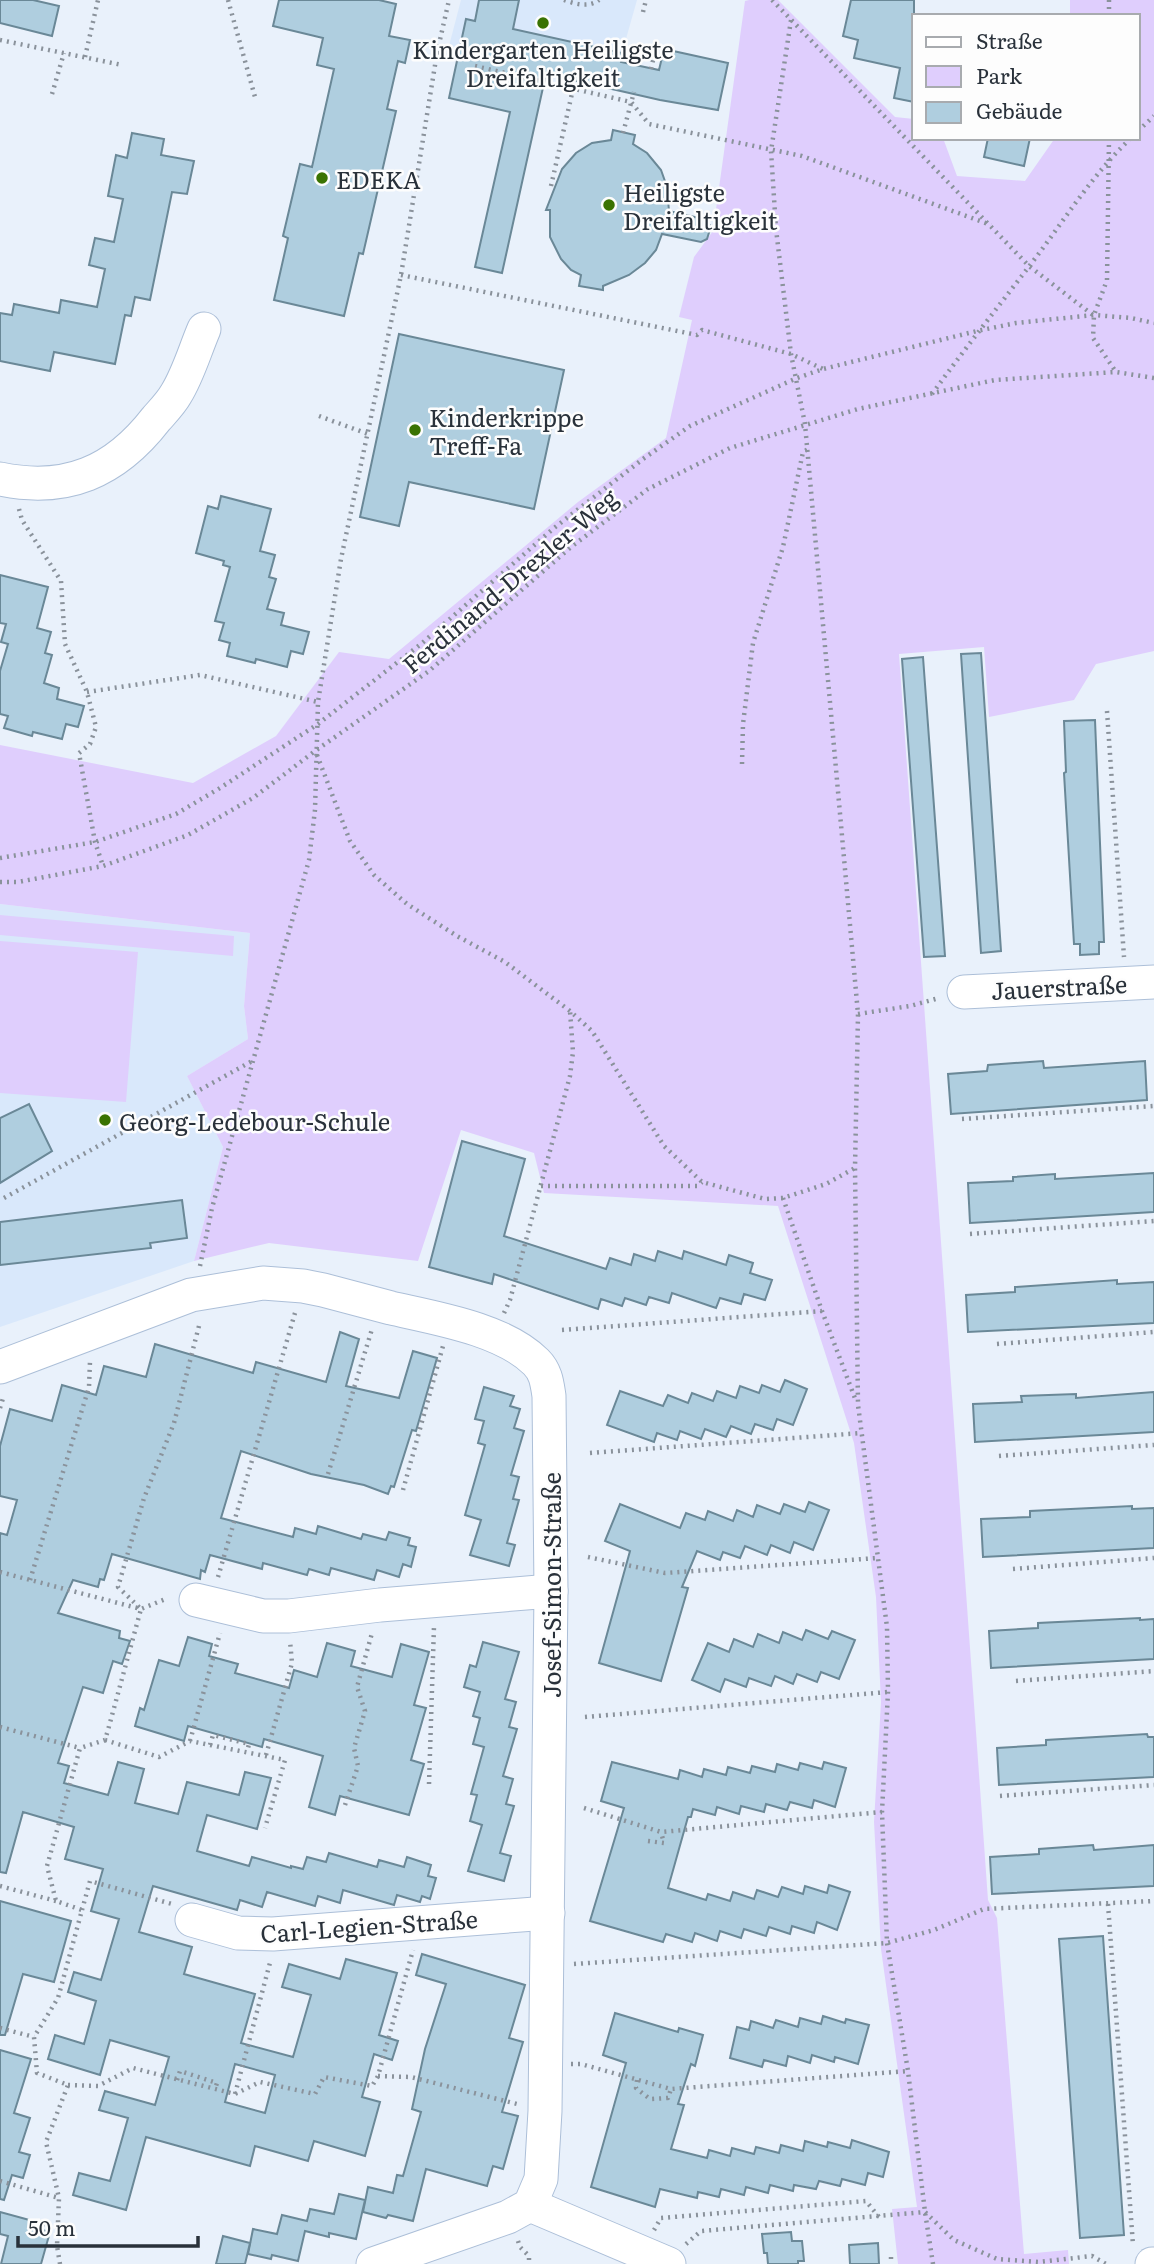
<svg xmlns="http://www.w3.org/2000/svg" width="1154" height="2264" viewBox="0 0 1154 2264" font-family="Literata,serif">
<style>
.built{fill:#d9e8fb}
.green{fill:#dfcefd}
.building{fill:#afcedf;stroke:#6a8897;stroke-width:2;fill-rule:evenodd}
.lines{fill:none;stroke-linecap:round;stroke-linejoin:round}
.minor-casing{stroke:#acbfd8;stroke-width:35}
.path{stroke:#8a929b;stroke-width:4.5;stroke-dasharray:2 5;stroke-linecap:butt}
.minor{stroke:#fff;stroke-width:33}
.poi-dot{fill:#3a7302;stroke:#fdfdfd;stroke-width:2.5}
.labels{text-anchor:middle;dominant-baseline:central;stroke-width:5;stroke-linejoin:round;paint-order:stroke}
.poi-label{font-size:24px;fill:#29313a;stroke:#fdfdfd;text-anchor:start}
.street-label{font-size:24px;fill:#29313a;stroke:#fdfdfd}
</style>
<rect width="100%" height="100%" fill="#e9f1fb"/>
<g class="built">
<path d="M461,0H637L622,53L615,91L458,53L449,46Z"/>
<path d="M0,904L250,933L244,1006L248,1039L187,1076L223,1147L194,1261L0,1327Z"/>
</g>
<g class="green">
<path d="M749,0H778L895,117L914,119V138H943L957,176L1025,181L1055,138H1138V16H1070V0H1154V651L1096,664L1074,700L989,717L984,647L899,654L988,1900L997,1918L1024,2254L1068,2250L1069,2264H898L892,2209L917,2207L881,1949L874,1822L881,1702L876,1597L854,1443L778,1206L544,1193L534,1153L461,1130L418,1261L269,1243L194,1261L223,1147L187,1076L248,1039L244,1006L250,933L0,904V745L193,783L276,736L339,652L389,659L578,502L666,438L692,320L679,317L694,257L713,231L745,1Z"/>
<path d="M0,915L234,936L233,956L0,935Z"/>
<path d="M0,941L138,952L126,1102L0,1093Z"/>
</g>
<g class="building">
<path d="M0,0H33L59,6L52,36L0,23Z"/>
<path d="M279,0H379L396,4L389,36L410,40L405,63L398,61L387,109L396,111L363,254L359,253L344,316L274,300L288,238L283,236L300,164L312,167L334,69L317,65L323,38L273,26Z"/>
<path d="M479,0H519L513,29L622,53L621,62L659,70L664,49L728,63L718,110L660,100L546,74L502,273L475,267L510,112L449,98L466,19L475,21Z"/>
<path d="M851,0H914V102L894,98L900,68L854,58L858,40L843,36Z"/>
<path d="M613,130L635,135L633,144L647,153L661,170L667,187L669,211L703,219L711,226L707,239L701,242L662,234L656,250L645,263L629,275L603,286V290L579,286L581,275L571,270L561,259L550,237V210H546L562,169L576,153L592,143L611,140Z"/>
<path d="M132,133L164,139L161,155L194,161L187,194L172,192L150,300L135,297L131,316L125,315L115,364L54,352L50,371L0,361V313L12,315L14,304L59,313L61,300L97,307L105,269L89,265L95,238L114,242L123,199L108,196L116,155L127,158Z"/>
<path d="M988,138H1030L1024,166L984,157Z"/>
<path d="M399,334L564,370L534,509L409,482L399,526L360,517Z"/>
<path d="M221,496L271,509L260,551L275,555L269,577L276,579L267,609L284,613L281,625L309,632L303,654L291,651L287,667L256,659L255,663L227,656L230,643L219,640L224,623L215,621L230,567L223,565L224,561L196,553L208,506L218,509Z"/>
<path d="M0,575L48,587L37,628L51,632L45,653L52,655L44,683L59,688L57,699L84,706L78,727L66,724L62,739L33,732L32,736L4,728L8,716L0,714V671L8,644L1,642L6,624L0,623Z"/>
<path d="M981,653L1001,951L981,953L961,654Z"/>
<path d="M923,657L945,956L924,957L902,659Z"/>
<path d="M1095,720L1104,942H1099V954L1080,955V944H1074L1064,773L1066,772L1064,721Z"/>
<path d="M1043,1061L1044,1068L1145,1061L1147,1100L951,1114L948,1074L987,1071L988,1065Z"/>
<path d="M29,1104L52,1151L0,1183V1118Z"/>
<path d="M462,1141L525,1159L504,1236L606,1269L610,1258L631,1265L634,1254L655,1261L658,1251L682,1259L684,1251L726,1265L729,1255L753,1263L750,1273L772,1280L765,1300L744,1294L741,1304L720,1298L716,1308L672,1293L669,1303L649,1297L646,1305L625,1298L622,1306L601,1299L598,1309L494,1274L492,1284L429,1267Z"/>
<path d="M1154,1173V1212L970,1223L968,1183L1013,1181V1177L1055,1174V1179Z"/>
<path d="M182,1200L187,1238L150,1243L151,1248L0,1265V1222Z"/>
<path d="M1117,1280V1284L1154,1282V1323L968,1332L966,1295L1015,1292V1287Z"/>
<path d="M340,1332L359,1339L346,1386L399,1398L413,1351L437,1358L416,1431L412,1430L394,1487L391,1486L388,1494L364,1485L311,1474L241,1451L221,1518L293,1537L295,1528L316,1534L318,1526L361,1539L363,1534L386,1540L389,1532L410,1538L408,1545L416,1547L411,1567L403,1564L399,1577L377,1570L374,1580L331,1568L329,1575L309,1569L307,1575L263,1563L262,1569L210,1555L205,1572L201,1570L200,1579L112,1554L104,1580L100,1579L98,1587L73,1580L58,1613L120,1631L119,1638L130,1641L122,1664L113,1661L103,1693L83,1687L58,1763L69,1766L64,1783L108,1795L118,1762L144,1769L135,1803L178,1814L187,1782L239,1795L245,1772L271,1778L257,1829L207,1815L197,1851L249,1866L252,1857L291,1868V1866L303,1869L307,1857L326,1862L329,1853L377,1867L379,1860L404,1867L407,1857L431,1865L428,1876L436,1878L430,1899L422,1896L420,1902L397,1895L394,1905L343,1890L340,1903L318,1896L315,1906L267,1892L262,1907L240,1900L237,1910L153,1886L139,1932L192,1947L184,1974L255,1994L241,2043L293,2057L311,1995L282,1987L289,1964L340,1979L346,1959L397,1973L379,2035L398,2041L392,2060L374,2054L362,2097L380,2102L365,2156L314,2141L308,2161L255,2146L250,2166L146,2137L126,2210L73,2195L79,2173L110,2181L128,2118L99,2110L105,2091L155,2105L169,2057L110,2040L100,2075L48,2059L55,2035L84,2044L96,2001L68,1992L74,1972L101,1980L119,1919L91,1911L103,1869L65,1859L74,1827L23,1812L6,1873L0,1872V1533L7,1535L17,1500L0,1496V1446L10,1409L52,1421L62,1385L96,1395L104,1366L146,1377L155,1344L253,1373L256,1362L326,1382ZM235,2064L275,2075L265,2113L225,2102Z"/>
<path d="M785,1380L807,1389L793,1425L777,1419L773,1430L755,1424L751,1434L731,1426L726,1437L705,1429L701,1439L680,1431L677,1440L657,1433L654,1442L607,1425L620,1391L663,1406L668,1395L688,1403L692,1393L713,1401L717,1391L736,1398L740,1386L759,1393L762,1385L780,1392Z"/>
<path d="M484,1387L514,1396L510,1406L520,1409L514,1428L524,1431L511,1475L519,1477L513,1499L519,1500L507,1543L515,1545L509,1566L470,1555L481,1520L465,1515L485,1445L478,1443L484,1421L475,1419Z"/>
<path d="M1154,1392V1432L975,1442L973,1404L1022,1402L1021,1396L1076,1394V1398Z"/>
<path d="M809,1502L829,1510L813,1550L794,1542L790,1553L771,1545L767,1555L745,1546L740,1558L723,1552L720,1560L697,1551L682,1587L688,1588L661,1681L599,1663L630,1551L605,1541L620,1504L680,1528L686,1513L705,1520L708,1511L733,1521L737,1510L753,1517L757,1505L780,1514L784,1504L805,1512Z"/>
<path d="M1132,1506V1509L1154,1508V1548L983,1557L981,1519L1030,1517V1511Z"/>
<path d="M1140,1618V1620L1154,1619V1659L991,1668L989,1631L1038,1628V1623Z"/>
<path d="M806,1630L828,1639L832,1631L855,1640L839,1679L821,1672L817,1682L797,1674L793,1684L775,1676L771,1686L749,1678L746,1687L725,1679L720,1692L692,1680L708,1643L729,1652L734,1639L753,1647L758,1634L779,1643L783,1632L802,1640Z"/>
<path d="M188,1637L212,1644L209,1656L238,1664L235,1673L289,1688L294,1670L317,1677L327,1643L355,1651L351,1666L392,1677L401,1644L429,1652L414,1705L426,1708L411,1760L424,1764L409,1815L340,1796L335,1815L309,1807L323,1756L264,1739L262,1747L188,1726L184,1741L135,1726L140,1708L144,1710L159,1660L179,1666Z"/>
<path d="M483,1642L519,1652L505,1699L516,1702L509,1727L517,1729L503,1776L513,1779L506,1804L514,1806L500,1853L511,1856L504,1881L468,1871L482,1825L470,1821L477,1795L471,1794L484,1747L473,1744L480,1718L473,1716L480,1692L464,1687L470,1665L476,1667Z"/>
<path d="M1147,1734L1148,1737H1154V1777L999,1785L997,1748L1046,1745V1740Z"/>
<path d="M612,1762L678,1779L680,1770L702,1777L704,1769L726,1775L728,1767L750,1773L752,1766L775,1772L777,1764L798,1770L800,1763L822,1769L824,1762L846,1768L835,1807L814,1800L812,1808L790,1802L787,1810L766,1804L764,1812L741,1806L739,1814L717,1807L715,1815L693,1809L691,1817H688L668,1888L706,1900L708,1894L730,1901L733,1892L754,1899L757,1890L778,1897L782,1887L803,1894L805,1886L827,1893L829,1885L850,1892L837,1930L817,1922L814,1933L792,1926L790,1934L769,1927L766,1936L744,1929L741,1938L720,1931L717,1941L695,1933L692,1942L666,1934L663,1942L590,1921L624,1808L601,1801Z"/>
<path d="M1093,1845L1094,1850L1154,1845V1886L992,1894L990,1857L1039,1854V1849Z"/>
<path d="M0,1901L71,1921L54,1982L23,1974L5,2035H0Z"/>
<path d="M1103,1936L1124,2235L1080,2238L1059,1939Z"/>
<path d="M422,1954L525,1985L509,2038L523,2042L502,2112L518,2116L503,2169L493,2166L487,2186L426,2169L413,2221L388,2215L386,2218L363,2212L368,2187L393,2193L397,2175L403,2176L421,2112L412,2109L425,2049L446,1984L416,1975Z"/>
<path d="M615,2013L678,2032L679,2028L703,2035L695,2066L691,2064L678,2104L684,2105L671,2149L707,2158L709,2150L730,2156L732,2148L754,2154L756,2147L779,2153L781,2145L803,2151L805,2141L827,2147L828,2142L850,2148L852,2140L889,2152L883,2177L868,2173L865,2185L842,2179L840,2186L819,2181L816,2189L794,2185L793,2191L770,2185L768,2193L746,2187L744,2195L721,2189L719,2197L698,2192L697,2198L660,2189L655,2207L591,2187L626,2063L603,2055Z"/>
<path d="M823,2016L845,2023L846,2019L869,2025L858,2064L835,2057L834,2062L812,2055L810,2063L788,2056L786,2066L764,2060L762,2067L730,2058L737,2027L749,2030L751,2021L773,2028L776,2020L798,2027L800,2018L821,2024Z"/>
<path d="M0,2050L31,2059L14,2113L30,2118L19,2152L30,2155L23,2178L12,2175L4,2200L0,2199Z"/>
<path d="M339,2194L365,2200L356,2239L329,2233V2237L305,2231L298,2261L272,2255L271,2259L248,2254L253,2229L277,2234L282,2215L307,2221L310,2209L334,2214Z"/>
<path d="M0,2212L44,2224L42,2230L50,2232L41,2264H1L8,2236L0,2234Z"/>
<path d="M791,2232L792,2241H802L804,2261H798V2264H768L767,2253H764L762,2234Z"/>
<path d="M223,2236L250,2243L245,2264H216Z"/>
<path d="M878,2243L879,2264H850L849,2245Z"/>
</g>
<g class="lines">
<g class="minor-casing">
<g id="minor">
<path d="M0,479C66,493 115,472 156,419C163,411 171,403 176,394C188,375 195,350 204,329"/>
<path d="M964,992L1154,982"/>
<path d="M0,1367L191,1295L263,1283L303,1286L323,1290C346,1296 368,1302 391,1308C435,1318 503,1329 536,1362C546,1372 547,1383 549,1396L551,1591L545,2111L541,2179L530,2205L508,2217L373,2264"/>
<path d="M196,1600L263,1616H289L380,1605L551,1591"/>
<path d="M192,1920L238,1933L273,1934L548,1913"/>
<path d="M530,2205L669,2264"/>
<path d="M1152,2264H1154"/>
</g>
</g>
<g class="path">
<path d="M228,0L255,97"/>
<path d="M564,0C575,4 589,8 599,0"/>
<path d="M772,0L1029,266L1093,315"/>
<path d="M1109,0V16"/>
<path d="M643,12L646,0"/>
<path d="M791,20L771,151L776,229L791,354L805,424L858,1014L855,1168L858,1405L887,1627L888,1692L882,1812L887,1943L908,2071L925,2212L933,2264"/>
<path d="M0,40L122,65"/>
<path d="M437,53L458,60"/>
<path d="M85,57L98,0"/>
<path d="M628,63L633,47"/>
<path d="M475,66L631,102L649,124L802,156L991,225"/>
<path d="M651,69L655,51"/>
<path d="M52,94L64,53"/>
<path d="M1138,131L1154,116"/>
<path d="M623,133L634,92"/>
<path d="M1109,138L1107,280L1094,315L1093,338L1116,372"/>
<path d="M551,186L573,89"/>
<path d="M401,275L697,335L702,330L791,354L823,369"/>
<path d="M932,394C966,347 1002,302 1037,256C1067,216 1094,173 1131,138"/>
<path d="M319,416L368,434"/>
<path d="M19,509L22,520L61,581L65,644L87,692L96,727L90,744L79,753L95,842L103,866"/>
<path d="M87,692L200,675L318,702"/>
<path d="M1107,711L1124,957"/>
<path d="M317,755L350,841L374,875L407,904L457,936L505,962L570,1011L592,1031L664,1146L702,1182L765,1199L783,1198L826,1184L855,1168"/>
<path d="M742,764L743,724L753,643L783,547L803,452L808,449"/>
<path d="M0,858L95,842L176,814L220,788L318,724L421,644L554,528L643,459L690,426L797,378L823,369L977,331L1016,323L1094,315L1131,318L1154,323"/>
<path d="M0,882H18L103,866L188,835L253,798L315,751L429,671L571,547L648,489L730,448L858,409L995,380L1116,372L1154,378"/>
<path d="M858,1014L910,1006L939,998"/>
<path d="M962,1119L1154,1106"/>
<path d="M541,1186H697L702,1182"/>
<path d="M4,1198L254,1060"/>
<path d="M783,1198L822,1311L856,1401"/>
<path d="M970,1234L1154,1221"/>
<path d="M200,1266L212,1208L309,860L315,810L318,702L341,559L401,275L437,53L449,0"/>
<path d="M504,1313L510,1300L570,1076L573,1052L570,1011"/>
<path d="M562,1330L822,1311"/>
<path d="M997,1344L1154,1332"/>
<path d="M0,1408L4,1395"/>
<path d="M590,1453L862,1433"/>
<path d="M999,1456L1154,1445"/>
<path d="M328,1474L372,1329"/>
<path d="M403,1490L443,1346"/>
<path d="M588,1557L665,1573L878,1558"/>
<path d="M1013,1569L1154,1558"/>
<path d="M0,1572L141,1609L168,1598"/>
<path d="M218,1577L295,1313"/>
<path d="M30,1580L89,1387L90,1361"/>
<path d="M1016,1681L1154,1671"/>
<path d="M585,1717L888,1692"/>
<path d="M0,1727L80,1748"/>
<path d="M105,1740L159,1757L190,1741L285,1760L265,1828"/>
<path d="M190,1741L220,1633"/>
<path d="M210,1745L213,1735L249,1744L247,1752"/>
<path d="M266,1755L292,1663L290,1641"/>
<path d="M429,1784L434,1626"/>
<path d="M1000,1796L1154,1785"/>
<path d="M345,1805L358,1766L354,1748L365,1711L357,1687L372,1633"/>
<path d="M584,1808L661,1832L882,1812"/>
<path d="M648,1841L664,1843L661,1832"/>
<path d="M0,1886L56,1901"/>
<path d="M1108,1904L1133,2245"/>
<path d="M82,1910L90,1881L172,1904"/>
<path d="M574,1964L887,1943L934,1930L984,1909L1154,1901"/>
<path d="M0,2028L34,2037"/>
<path d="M571,2064H581L671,2089L908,2071"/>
<path d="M378,2076L411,2077L517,2104"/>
<path d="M177,2080L180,2071L217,2083L215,2089"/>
<path d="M637,2080L636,2088L650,2099L668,2098L671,2089"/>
<path d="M68,2085L98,2086L133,2068L235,2094L260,2082L315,2094L324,2077L372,2086L378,2076L413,1950"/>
<path d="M235,2094L271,1959"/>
<path d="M0,2181L59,2198"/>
<path d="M654,2230L661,2218L866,2201L879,2217"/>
<path d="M518,2241L520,2247L529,2256V2264"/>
<path d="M686,2244L701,2231L925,2212L954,2240L997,2259L1039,2262L1092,2256L1106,2264"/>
<path d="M891,2257V2264"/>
<path d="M60,2264L57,2246L59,2198L46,2142L68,2085L37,2073L34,2037L58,1998L82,1910L56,1901L47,1866L80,1748L105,1740L108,1730L141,1609L118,1587L144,1498L174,1423L200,1322"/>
</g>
<use href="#minor" class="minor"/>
</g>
<g class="poi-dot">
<circle cx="543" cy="23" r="7"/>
<circle cx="322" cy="178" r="7"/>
<circle cx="609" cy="205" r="7"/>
<circle cx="415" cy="430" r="7"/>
<circle cx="105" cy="1120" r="7"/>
</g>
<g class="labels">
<g class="poi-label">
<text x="543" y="48" text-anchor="middle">Kindergarten Heiligste<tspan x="543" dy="28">Dreifaltigkeit</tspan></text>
<text x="336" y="178">EDEKA</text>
<text x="623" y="191">Heiligste<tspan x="623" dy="28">Dreifaltigkeit</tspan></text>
<text x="429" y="416">Kinderkrippe<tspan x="429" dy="28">Treff-Fa</tspan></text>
<text x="119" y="1120">Georg-Ledebour-Schule</text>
</g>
<g class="street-label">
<text transform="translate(509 580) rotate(-40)">Ferdinand-Drexler-Weg</text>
<text transform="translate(1059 986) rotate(-3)">Jauerstraße</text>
<text transform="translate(550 1585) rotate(-90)">Josef-Simon-Straße</text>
<text transform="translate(369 1925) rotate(-4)">Carl-Legien-Straße</text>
</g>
</g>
<rect x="912" y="14" width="228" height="126" fill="#fdfdfd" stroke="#a8abaf" stroke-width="2"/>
<rect x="926" y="37" width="35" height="10" fill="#ffffff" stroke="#a8abaf" stroke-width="2"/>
<text x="976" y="49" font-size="21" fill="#29313a">Straße</text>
<rect x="926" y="66" width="35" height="21" fill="#dfcefd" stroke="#a8abaf" stroke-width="2"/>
<text x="976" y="84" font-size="21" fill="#29313a">Park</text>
<rect x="926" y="102" width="35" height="21" fill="#afcedf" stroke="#a8abaf" stroke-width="2"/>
<text x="976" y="119" font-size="21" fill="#29313a">Gebäude</text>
<path d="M18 2236v10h180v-10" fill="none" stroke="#29313a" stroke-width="3.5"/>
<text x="28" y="2236" font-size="21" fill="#29313a" stroke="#fdfdfd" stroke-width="5" paint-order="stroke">50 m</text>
</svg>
